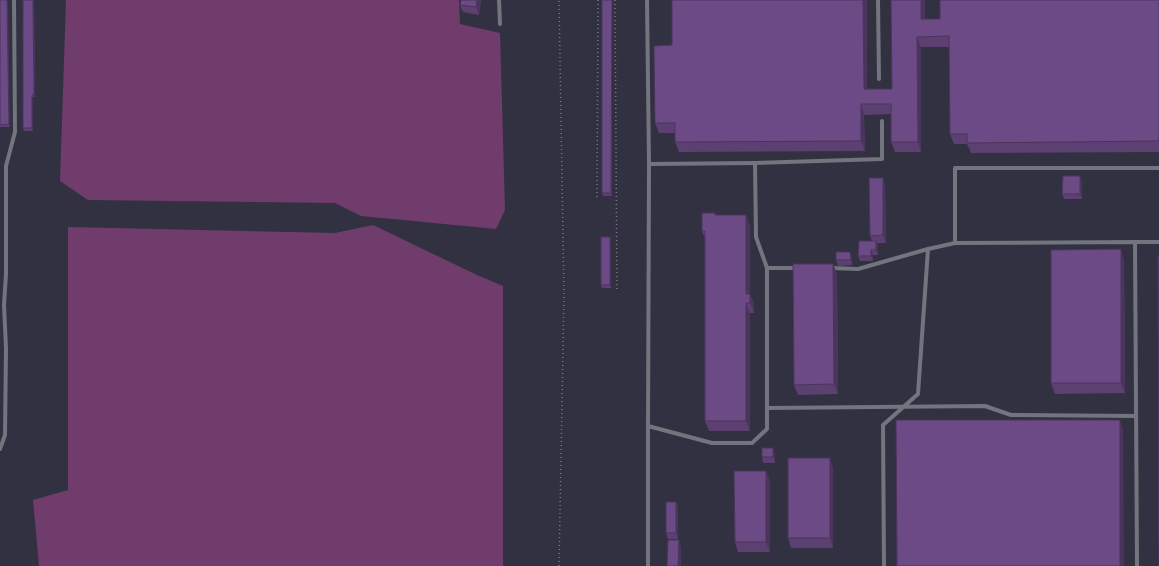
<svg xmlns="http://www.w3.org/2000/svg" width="1159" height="566" viewBox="0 0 1159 566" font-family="Ubuntu,sans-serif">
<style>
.green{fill:#6f3c6c}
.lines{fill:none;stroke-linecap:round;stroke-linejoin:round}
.path{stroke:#7a7987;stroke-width:1.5;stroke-dasharray:1 3;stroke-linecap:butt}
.service{stroke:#72757d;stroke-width:4}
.wall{fill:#5c4072}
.shaded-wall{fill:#4b345d}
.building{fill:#6b4a85;stroke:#4b345d}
</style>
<rect width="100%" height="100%" fill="#323141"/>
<g class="green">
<path d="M66,0H459L460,24L500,33L505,210L496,229L361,216L335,203L88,200L60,181Z"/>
<path d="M373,225L477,275L503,286V566H39L33,500L68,490V227L335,233Z"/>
</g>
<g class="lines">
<g class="path">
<path d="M615,0L617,290"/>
<path d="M597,197L598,0"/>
<path d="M559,566L564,295L559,0"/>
</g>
<g class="service">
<path d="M499,0L500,24"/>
<path d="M647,0L649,164L755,163L882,159V121"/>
<path d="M878,0L879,79"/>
<path d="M755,163L756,237L767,268H798"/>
<path d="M1135,242H1159"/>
<path d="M831,268L858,269L928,249"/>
<path d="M767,408L985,406L1011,415L1136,416"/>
<path d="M648,426L649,164"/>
<path d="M0,449L5,435L6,348L4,305L6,274V166L15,132L14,0"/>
<path d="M648,566V426L712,443H752L767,429V268"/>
<path d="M884,566L883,425L918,394L928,249L955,243"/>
<path d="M1137,566L1135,242L955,243V168H1159"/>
</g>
</g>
<g class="wall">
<path d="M0,0L10,127H0Z"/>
<path d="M23,0H34L35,97H33V131H24L23,128Z"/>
<path d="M461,0H481L479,15L463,12L460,5Z"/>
<path d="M602,0L612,196H603L602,193Z"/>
<path d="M672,0H867V89H892L891,0H924L925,4V19H940L1159,0V152L971,153L967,144H954L950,134L949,47H921V152H895L891,142V114L864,115L865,151L679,152L675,142V133H659L655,123L672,45Z"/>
<path d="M883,178L885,186L886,243H877L878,246V255H873V261H860L858,256L872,241L870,236Z"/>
<path d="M1082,182V199H1064L1062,194Z"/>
<path d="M715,215L750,225V294L754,304V313H750V431H709L705,421V239L702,231Z"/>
<path d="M610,237L611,239V288H602L601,285Z"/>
<path d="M850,252L852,257V265L838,266L836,260Z"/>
<path d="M1124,260L1125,393L1055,394L1051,383Z"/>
<path d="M833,264L837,274L838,394L798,395L794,385Z"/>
<path d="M775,454V463H763L762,457Z"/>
<path d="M833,468V548H791L788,538Z"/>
<path d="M766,471L770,481V552H738L735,542Z"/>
<path d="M676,502L678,507V539H668L666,533Z"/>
</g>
<g class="shaded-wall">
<path d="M7,0H8L10,127L9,124Z"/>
<path d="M33,0H34L35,97L34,95Z"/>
<path d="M477,0H481L479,15L476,7Z"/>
<path d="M612,0V196L611,193Z"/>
<path d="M863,0H867V99L864,89Z"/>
<path d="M921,0H924L925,4V30L921,19Z"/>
<path d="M917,37L921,47V152L918,142Z"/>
<path d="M32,95L33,97V131L32,128Z"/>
<path d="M861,104L864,115L865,151L861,141Z"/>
<path d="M1080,176L1082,182V199L1080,194Z"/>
<path d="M883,178L885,186L886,243L883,235Z"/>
<path d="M746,215L750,225V303L746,294Z"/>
<path d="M610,237L611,239V288L610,285Z"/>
<path d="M876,241L878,246V255L876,250Z"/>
<path d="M1121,249L1124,260L1125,393L1121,383Z"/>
<path d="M871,250L873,255V261L871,256Z"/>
<path d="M850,252L852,257V265L851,260Z"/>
<path d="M833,264L837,274L838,394L834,384Z"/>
<path d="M750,294L754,304V313L750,303Z"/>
<path d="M746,303L750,313V431L746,421Z"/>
<path d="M1120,420L1123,430L1124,566H1120Z"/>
<path d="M773,448L775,454V463L773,457Z"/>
<path d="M830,458L833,468V548L830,538Z"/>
<path d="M766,471L770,481V552L766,542Z"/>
<path d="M676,502L678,507V539L676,533Z"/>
<path d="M679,540L681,547V566H678Z"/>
</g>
<g class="building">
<path d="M0,0H7L9,124L0,125Z"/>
<path d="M23,0H33L34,95H32V128H23Z"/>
<path d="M461,0H477L476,7L460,5Z"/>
<path d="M602,0H612L611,193H602Z"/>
<path d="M672,0H863L864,89H892L891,0H921V19H940V0H1159V141L967,143V134H950L949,36L917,37L918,142H891V104H861V141L675,142V123H655L654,46L672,45Z"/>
<path d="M1063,176H1080V194H1062Z"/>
<path d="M869,178H883V235L870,236Z"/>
<path d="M702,213H715V215H746V294H750V303H746V421H705V231H702Z"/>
<rect x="601" y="237" width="9" height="48"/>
<path d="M859,241H876V250H871V256H858Z"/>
<path d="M1121,249V383H1051V250Z"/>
<path d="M836,252H850L851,260H836Z"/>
<path d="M1158,256H1159V566Z"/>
<path d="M793,264H833L834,384L794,385Z"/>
<path d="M896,420H1120V566H897Z"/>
<rect x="762" y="448" width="11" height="9"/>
<rect x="788" y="458" width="42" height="80"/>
<path d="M734,471H766V542H735Z"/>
<rect x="666" y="502" width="10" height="31"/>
<path d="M668,540H679L678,566H667Z"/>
</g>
</svg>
